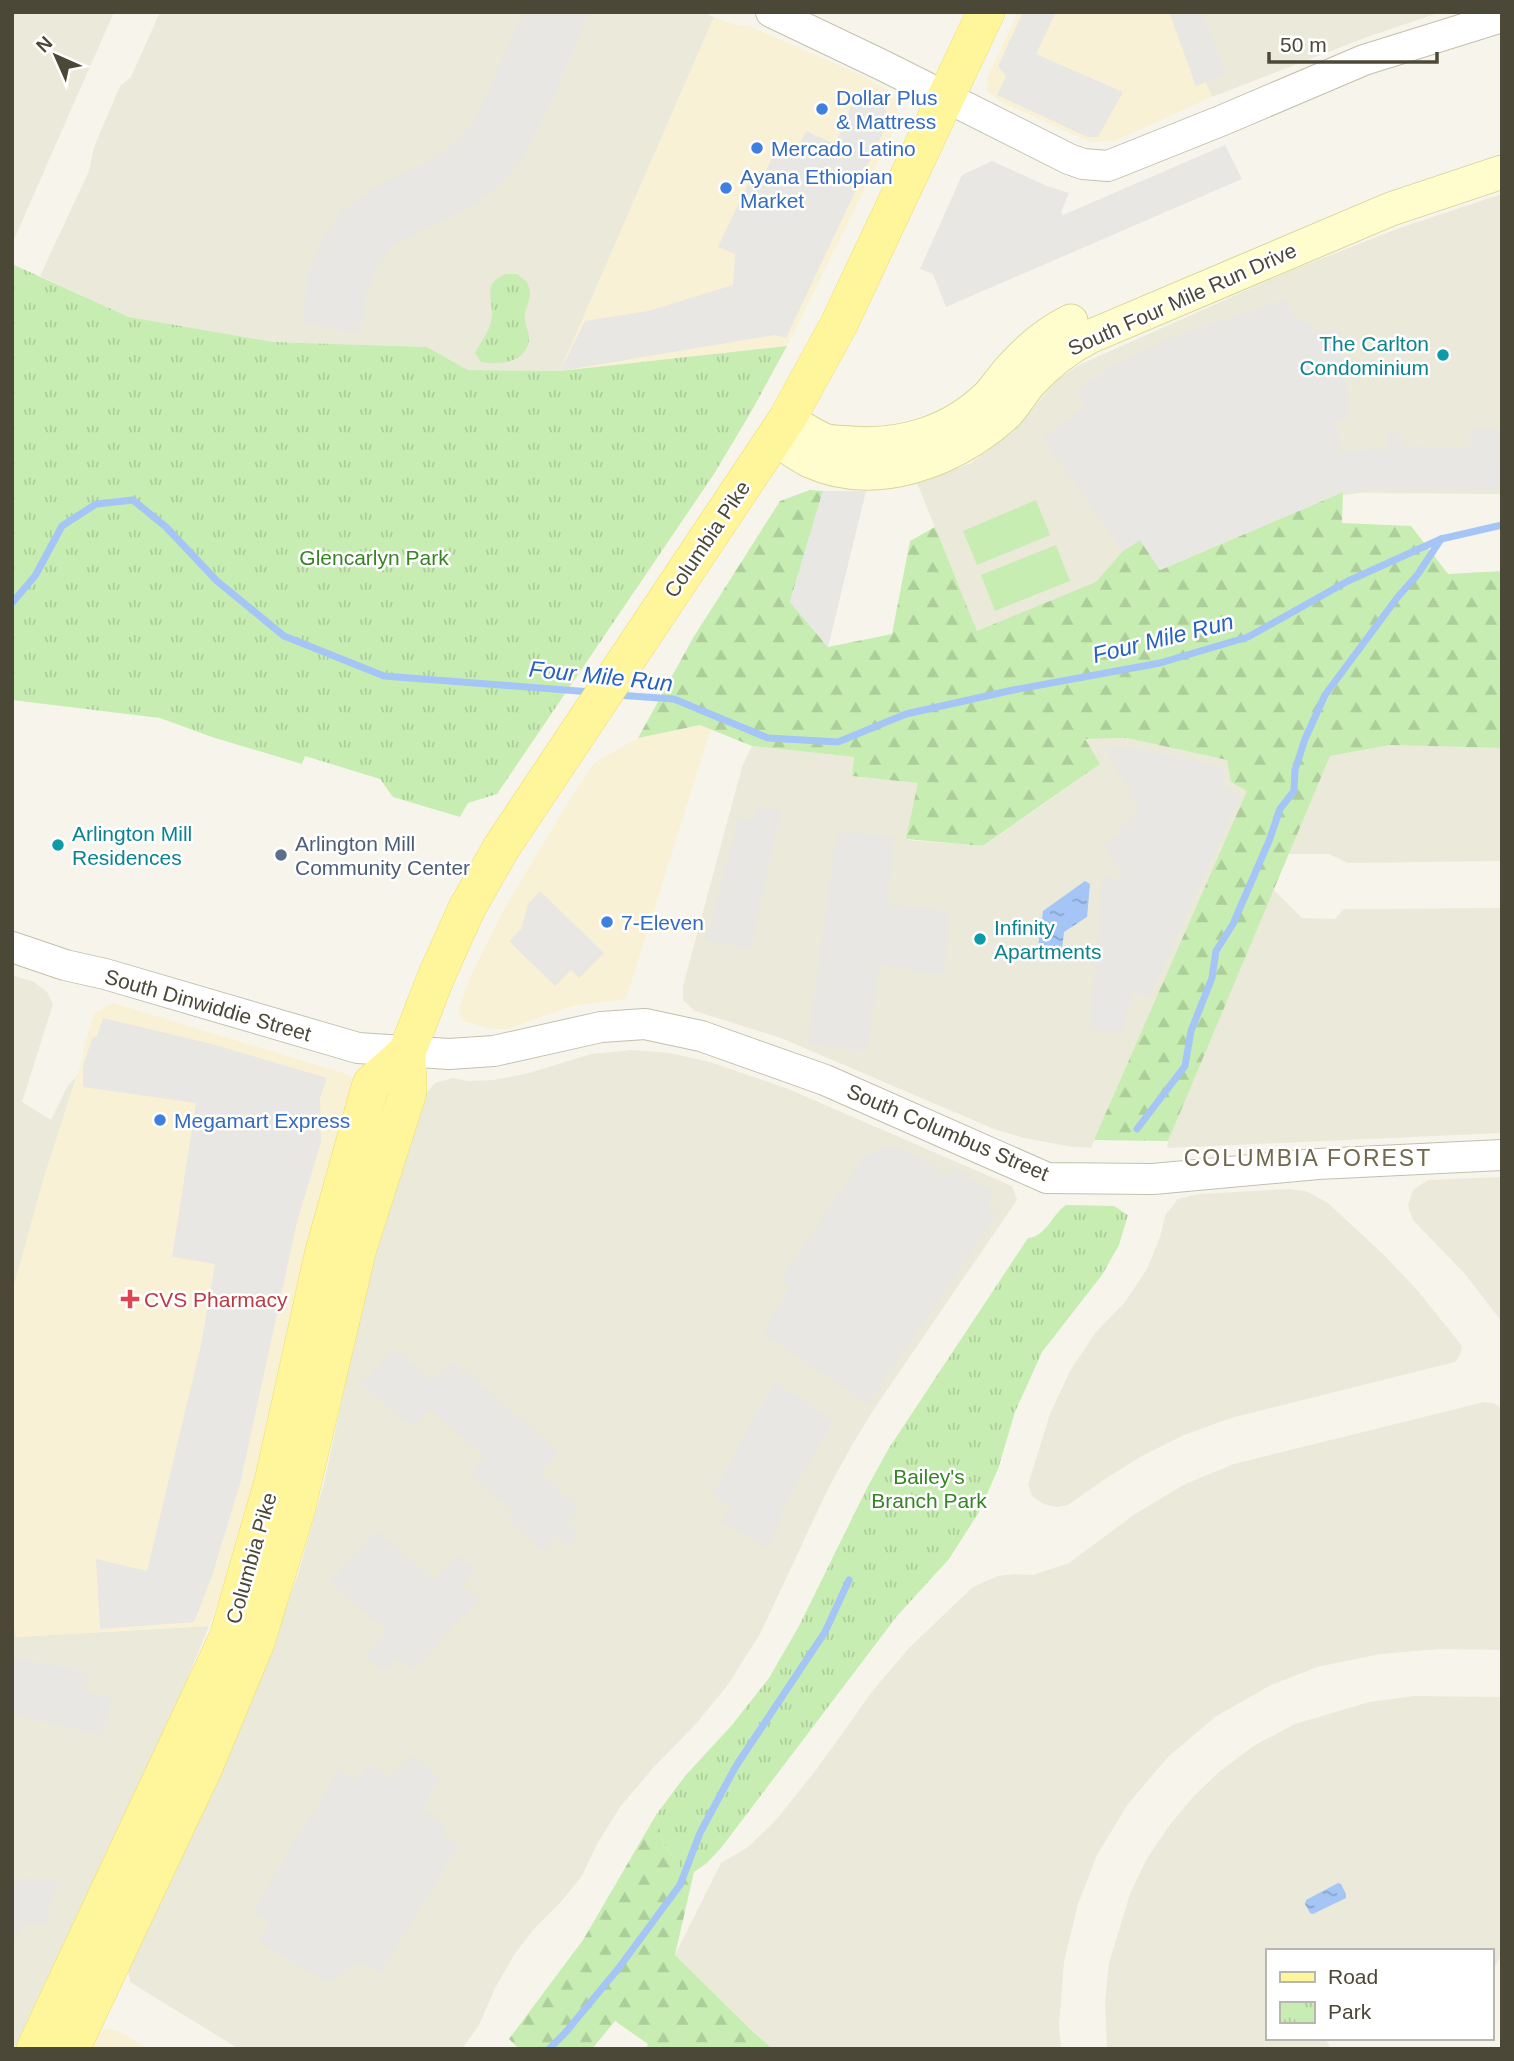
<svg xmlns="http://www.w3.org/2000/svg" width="1514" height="2061" viewBox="0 0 1514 2061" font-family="Helvetica,sans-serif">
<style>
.residential{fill:#ebe9d9}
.commercial{fill:#f9f1d6}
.grass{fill:#c7edb2}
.forest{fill:url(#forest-firs)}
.park{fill:url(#park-tufts)}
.parking{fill:#e8e7e3}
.water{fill:url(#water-ripples)}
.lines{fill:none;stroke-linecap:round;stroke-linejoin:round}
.stream{stroke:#a5c5f6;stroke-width:7}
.tertiary-casing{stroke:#c3c0ad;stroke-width:32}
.secondary-casing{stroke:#d9d599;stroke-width:35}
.primary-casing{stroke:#ecde64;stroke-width:38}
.tertiary{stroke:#fff;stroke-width:30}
.secondary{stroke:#fffdcd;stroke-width:33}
.primary{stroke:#fff69c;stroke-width:37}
.shop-dot{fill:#3f7fe0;stroke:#fff;stroke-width:2.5}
.culture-dot{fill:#0f9aa8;stroke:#fff;stroke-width:2.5}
.service-dot{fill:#5c6f8a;stroke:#fff;stroke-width:2.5}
.health-dot{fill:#e0444e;stroke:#fff;stroke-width:2.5}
.labels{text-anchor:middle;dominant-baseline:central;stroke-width:5;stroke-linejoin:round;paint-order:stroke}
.shop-label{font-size:21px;fill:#366cbe;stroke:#fff;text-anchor:start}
.street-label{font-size:21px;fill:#4c4838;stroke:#fff}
.culture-label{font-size:21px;fill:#0d838f;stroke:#fff;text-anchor:start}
.park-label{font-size:21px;fill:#378326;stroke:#fff}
.service-label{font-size:21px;fill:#4e5e75;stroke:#fff;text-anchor:start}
.health-label{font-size:21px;fill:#be3a42;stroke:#fff;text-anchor:start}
.water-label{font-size:23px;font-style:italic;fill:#2862c1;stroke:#fff}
.neighbourhood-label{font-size:23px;letter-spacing:2px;fill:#70694e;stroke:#fff}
</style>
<defs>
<pattern id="forest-firs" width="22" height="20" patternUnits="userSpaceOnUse" patternTransform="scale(1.75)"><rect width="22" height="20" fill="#c7edb2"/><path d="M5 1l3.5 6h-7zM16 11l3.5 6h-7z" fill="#adcd9a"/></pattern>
<pattern id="park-tufts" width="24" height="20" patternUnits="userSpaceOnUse" patternTransform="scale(1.75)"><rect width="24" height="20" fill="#c7edb2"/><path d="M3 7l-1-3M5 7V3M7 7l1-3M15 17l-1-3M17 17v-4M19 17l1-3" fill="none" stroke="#adcd9a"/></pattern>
<pattern id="water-ripples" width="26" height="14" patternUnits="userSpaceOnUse" patternTransform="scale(1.75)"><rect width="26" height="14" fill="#a5c5f6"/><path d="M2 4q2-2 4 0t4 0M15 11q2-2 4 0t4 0" fill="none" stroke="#89a2c8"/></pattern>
</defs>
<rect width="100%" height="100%" fill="#f7f5eb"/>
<g class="residential">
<path d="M12,12H114L12,244Z"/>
<path d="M160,12H703L714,17L560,371L468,370L427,347L274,342L129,317L40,276L89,171L94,147L120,86L131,77Z"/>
<path d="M1178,12H1441L1367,37L1212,97L1188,43Z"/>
<path d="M1502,194V494L1360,493L1329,497L977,631L917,483L926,481L971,463L1013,432L1057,380L1079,365L1290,271L1397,229Z"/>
<path d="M1127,738L1227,760L1248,791L1091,1148L1073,1147L1024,1138L994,1129L781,1038L695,1011L683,1000V986L742,767L752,746L854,757L852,776L919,783L907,840L984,846L1100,764L1084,739Z"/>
<path d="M1390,745L1502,748V861L1348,863L1329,854H1288L1330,756Z"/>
<path d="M1273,889L1302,918L1335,919L1344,909L1502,908V1133L1167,1148L1168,1141L1196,1070Z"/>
<path d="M12,975L34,982L47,992L53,1004L22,1102L51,1120L67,1087L76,1077L12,1296Z"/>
<path d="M631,1050L670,1053L710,1062L786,1088L1012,1186L1017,1200L876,1406L852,1445L827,1491L760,1634L727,1686L694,1726L654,1767L620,1807L596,1846L582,1876L560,1903L533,1930L514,1955L495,1988L479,2025L462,2049H239L130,1982L128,1969L229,1754L256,1691L298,1574L324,1483L355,1339L380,1233L424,1096L435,1083L453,1078L468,1081L494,1080L529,1073L591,1054Z"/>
<path d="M1502,1177V1322L1466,1275L1413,1220L1408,1205L1413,1190L1428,1180Z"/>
<path d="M1288,1189L1306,1191L1328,1203L1384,1255L1418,1291L1462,1346L1460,1355L1455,1362L1231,1418L1184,1435L1140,1457L1102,1481L1068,1505L1057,1507L1044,1504L1032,1496L1028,1485L1050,1414L1070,1371L1096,1332L1125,1302L1147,1269L1160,1237L1166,1214L1178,1199L1199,1194Z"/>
<path d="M1484,1402L1494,1403L1502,1409V1650L1440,1649L1380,1654L1317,1667L1269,1686L1215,1717L1168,1757L1128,1804L1097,1855L1078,1904L1064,1962L1059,2026L1061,2049H773L753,2032L675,1955L721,1863L748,1847L776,1820L816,1770L874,1689L909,1648L973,1587L998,1576L1015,1574L1032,1575L1069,1563L1135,1514L1185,1484L1234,1464Z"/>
<path d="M12,1615L16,1637L209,1626L184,1687L14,2049H12Z"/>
<path d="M1414,1696L1502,1697V1953L1491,1975V1951H1267V2038H1325L1331,2049H1107L1105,2002L1109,1963L1130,1894L1146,1860L1169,1826L1193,1797L1220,1771L1255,1745L1295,1724L1369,1702Z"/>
</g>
<g class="commercial">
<path d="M1018,12H1178L1188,43L1212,97L1115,141L1090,142L1003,103L987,91V78Z"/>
<path d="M714,17L726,22L751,27L864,76L897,96L898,122L787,346L560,371Z"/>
<path d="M700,725L711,729L626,999L573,1006L507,1029H491L463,1021L458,1011L471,975L506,905L567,804L594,763L637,738Z"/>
<path d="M113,1003L350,1075L357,1085L262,1456L231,1566L209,1626L16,1637L12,1615V1292L44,1177L76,1077L81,1065L85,1043L94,1013Z"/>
<path d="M106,2028L119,2031L149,2049H90L95,2037Z"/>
</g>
<g class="grass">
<path d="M1036,500L1050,535L977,565L963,531Z"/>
<path d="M1056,545L1070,581L995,611L981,575Z"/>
</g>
<g class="forest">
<path d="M810,490L823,491L790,602L828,647L892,634L910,541L935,527L977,631L1096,582L1123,551L1140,540L1160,570L1343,492L1342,523L1411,526L1448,574L1502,571V748L1390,745L1330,756L1168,1141L1094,1140L1247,791L1231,782L1227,760L1127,738L1085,739L1100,764L983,846L906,839L918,783L852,776L854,757L752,746L700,725L638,738L693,638L780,501Z"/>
<path d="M656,1815L664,1844L679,1867L694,1872L675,1955L753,2032L773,2049H646L648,2044L615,2021L592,2049H519L509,2039L583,1940Z"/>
</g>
<g class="park">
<path d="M12,264L129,317L274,342L427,347L468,370L560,371L787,346L751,412L714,474L497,794L468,803L460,817L393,797L380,779L305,756L302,764L212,737L160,718L12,700Z"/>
<path d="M506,274H517L527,282C528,285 530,289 530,293C530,302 524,310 525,320C525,326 529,331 529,337C529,362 500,366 481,362L475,353C480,343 489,332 491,322C496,299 479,285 506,274Z"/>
<path d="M1066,1205L1114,1206L1128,1215L1119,1245L1102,1275L1042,1352L1015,1412L998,1469L979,1512L949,1559L897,1616L721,1848L707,1863L694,1872L679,1867L664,1844L656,1815L685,1776L732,1725L769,1678L799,1626L868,1486L889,1448L1028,1238C1047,1236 1052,1214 1066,1205Z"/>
</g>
<g class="parking">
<path d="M523,12H589L543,120L524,157L499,186L469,208L446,220L417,231L389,249L374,272L365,301L360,334L302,323L310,268L322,240L342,211L374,188L433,160L458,139L477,117Z"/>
<path d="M1023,12H1056L1036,54L1123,92L1098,137H1087L997,95L1006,76L998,66Z"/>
<path d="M1169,12H1202L1226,74L1196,86Z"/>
<path d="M856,94L880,99L890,118L786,338L775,335L560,371L585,321L648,311L733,285L735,254L718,247L754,171L764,175L777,147L791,150L800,143L806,131L835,144Z"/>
<path d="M1225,145L1242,179L946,307L933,274L920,269L962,175L992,161L1047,186L1069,193L1061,212L1063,215Z"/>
<path d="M1285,299L1292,316L1321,331L1339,329L1350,418L1336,420L1340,453L1388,448L1387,433L1401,432L1403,446L1470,448L1471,429H1502V490L1385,489L1343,492L1160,570L1140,540L1123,551L1042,437L1085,407L1075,391L1112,366L1173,337Z"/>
<path d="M823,491H866L828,647L790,602Z"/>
<path d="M1107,748L1142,750L1223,768L1224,788L1240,796L1149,998L1133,991L1121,1034L1090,1029L1103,877L1120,879L1122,873L1104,846L1122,832L1118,827L1141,811L1128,793L1131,791L1117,771Z"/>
<path d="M756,807L780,811L751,949L706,940L739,818L754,821Z"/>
<path d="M837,832L894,837L887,904L949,912L944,974L879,965L867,1051L808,1044Z"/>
<path d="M540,891L604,953L579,978L571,970L555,986L509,941L521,929L528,904Z"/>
<path d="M103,1018L212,1044L327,1078L320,1098L321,1142L297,1222L240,1484L211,1579L194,1622L100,1629L96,1559L147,1571L201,1345L215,1264L172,1257L196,1103L83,1087V1066L92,1039L97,1035Z"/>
<path d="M897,1147L925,1159L942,1176L947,1175L954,1167L994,1193L988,1205L989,1209L997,1214L868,1404L763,1334L791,1287L781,1280L865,1156L883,1148Z"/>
<path d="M394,1349L429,1379L439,1377L453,1361L559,1452L540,1473L578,1507L566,1521L580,1534L569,1547L554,1534L548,1555L509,1521L512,1510L470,1474L485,1458L430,1408L412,1427L362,1384Z"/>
<path d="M775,1382L833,1420L786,1503L776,1531L766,1548L721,1522L731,1506L712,1495Z"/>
<path d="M377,1531L434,1580L457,1555L475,1570L462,1585L478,1599L413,1671L398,1657L385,1671L366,1656L387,1631L330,1583Z"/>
<path d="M12,1657L89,1673L85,1692L111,1697L102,1735L12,1715Z"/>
<path d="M414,1755L439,1778L421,1810L446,1824L441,1835L460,1844L380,1974L360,1962L328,1982L258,1941L269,1923L252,1912L340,1768L356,1780L371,1764L389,1780Z"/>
<path d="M27,1878L58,1881L44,1925L30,1923L20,1928L12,1944V1882Z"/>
</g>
<g class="water">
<path d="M1085,881L1090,884L1087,917L1064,932L1061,957L1037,954L1043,911Z"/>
<path d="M1338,1883L1341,1884L1346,1894V1898L1313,1914L1310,1913L1305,1904L1306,1900Z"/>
</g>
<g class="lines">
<g class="stream">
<path d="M12,603L35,576L62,526L96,504L133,500L166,527L217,581L284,636L384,676L591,692"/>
<path d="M617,695L674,699L768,738L838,742L906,714L1013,690L1160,663L1248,637L1348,581L1441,539L1502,525"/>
<path d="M1137,1129L1185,1066L1191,1031L1212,978L1216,951L1233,924L1269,841L1280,809L1294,791L1295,770L1305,739L1325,695L1397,598L1418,574L1441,539"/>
<path d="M549,2049L565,2033L618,1969L680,1885L700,1833L715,1805L736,1766L825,1632L849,1580"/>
</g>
<g class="tertiary-casing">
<g id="tertiary">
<path d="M771,12L884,66L1069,159L1083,164L1108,166L1223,120L1364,60L1502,17"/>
<path d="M12,947L65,965L105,974L358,1048L449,1054L494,1051L601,1027L645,1024L701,1036L825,1080L1047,1178L1153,1179L1318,1164L1502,1155"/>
</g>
</g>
<g class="secondary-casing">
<g id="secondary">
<path d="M787,419C799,426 811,434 824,440C832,443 842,442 851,443C902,447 951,432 988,396C997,387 1003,376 1012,367C1029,348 1048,332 1071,321"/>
<path d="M774,438C786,446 798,455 810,461C876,491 953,461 1004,416C1014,407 1021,393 1030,383C1048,363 1066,349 1089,337L1391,209L1502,172"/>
</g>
</g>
<g class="primary-casing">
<g id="primary">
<path d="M35,2049L228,1637L273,1482L323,1255L371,1084L407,1052"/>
<path d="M71,2049L205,1765L256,1642L296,1511L358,1248L408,1092L407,1052L436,977L467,908L501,848L787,419L839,324L986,12"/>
</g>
</g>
<use href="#tertiary" class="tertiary"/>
<use href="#secondary" class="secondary"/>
<use href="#primary" class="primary"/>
</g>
<g class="shop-dot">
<circle cx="822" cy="109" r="7"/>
<circle cx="757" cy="148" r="7"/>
<circle cx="726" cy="188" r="7"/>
<circle cx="607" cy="922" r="7"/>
<circle cx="160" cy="1120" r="7"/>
</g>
<g class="culture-dot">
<circle cx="1443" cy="355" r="7"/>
<circle cx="58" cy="845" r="7"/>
<circle cx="980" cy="939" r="7"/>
</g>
<circle class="service-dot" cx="281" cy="855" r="7"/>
<path class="health-dot" d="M126.5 1288.5h7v7h7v7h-7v7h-7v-7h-7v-7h7z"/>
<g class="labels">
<g class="shop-label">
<text x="836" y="97">Dollar Plus<tspan x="836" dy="24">&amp; Mattress</tspan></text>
<text x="771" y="148">Mercado Latino</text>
<text x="740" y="176">Ayana Ethiopian<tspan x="740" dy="24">Market</tspan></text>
<text x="621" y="922">7-Eleven</text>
<text x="174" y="1120">Megamart Express</text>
</g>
<g class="street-label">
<text transform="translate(1182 299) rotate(-24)">South Four Mile Run Drive</text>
<text transform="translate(707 539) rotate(-56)">Columbia Pike</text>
<text transform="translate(208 1005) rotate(16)">South Dinwiddie Street</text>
<text transform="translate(948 1132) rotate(23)">South Columbus Street</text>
<text transform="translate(251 1558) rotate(-74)">Columbia Pike</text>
</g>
<g class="culture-label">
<text x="1429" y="343" text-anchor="end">The Carlton<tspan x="1429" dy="24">Condominium</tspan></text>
<text x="72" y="833">Arlington Mill<tspan x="72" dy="24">Residences</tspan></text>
<text x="994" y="927">Infinity<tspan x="994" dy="24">Apartments</tspan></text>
</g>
<g class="park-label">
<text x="374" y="557">Glencarlyn Park</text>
<text x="929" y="1476">Bailey's<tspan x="929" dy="24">Branch Park</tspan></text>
</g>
<g class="service-label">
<text x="295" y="843">Arlington Mill<tspan x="295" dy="24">Community Center</tspan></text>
</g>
<g class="health-label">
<text x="144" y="1299">CVS Pharmacy</text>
</g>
<g class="water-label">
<text transform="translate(1163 638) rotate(-14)">Four Mile Run</text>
<text transform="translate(601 676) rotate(6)">Four Mile Run</text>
</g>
<g class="neighbourhood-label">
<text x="1308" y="1158">COLUMBIA FOREST</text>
</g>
</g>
<rect width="1514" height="2061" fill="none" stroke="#4c4838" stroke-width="28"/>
<rect x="1266" y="1949" width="228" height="91" fill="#ffffff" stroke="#b7b6af" stroke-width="2"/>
<rect x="1280" y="1972" width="35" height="10" fill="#fff69c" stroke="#b7b6af" stroke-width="2"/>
<text x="1328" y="1984" font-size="21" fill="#4c4838">Road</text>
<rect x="1280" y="2002" width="35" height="21" fill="url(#park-tufts)" stroke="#b7b6af" stroke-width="2"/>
<text x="1328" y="2019" font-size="21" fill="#4c4838">Park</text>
<g transform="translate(56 56) rotate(315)" stroke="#ffffff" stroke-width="5" paint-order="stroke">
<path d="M0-5L12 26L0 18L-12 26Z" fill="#4c4838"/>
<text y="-10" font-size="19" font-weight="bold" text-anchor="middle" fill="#4c4838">N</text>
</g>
<path d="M1269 52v10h168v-10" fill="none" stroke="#4c4838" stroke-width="3.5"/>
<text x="1280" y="52" font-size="21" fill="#4c4838" stroke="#ffffff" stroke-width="5" paint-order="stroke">50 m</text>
</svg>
